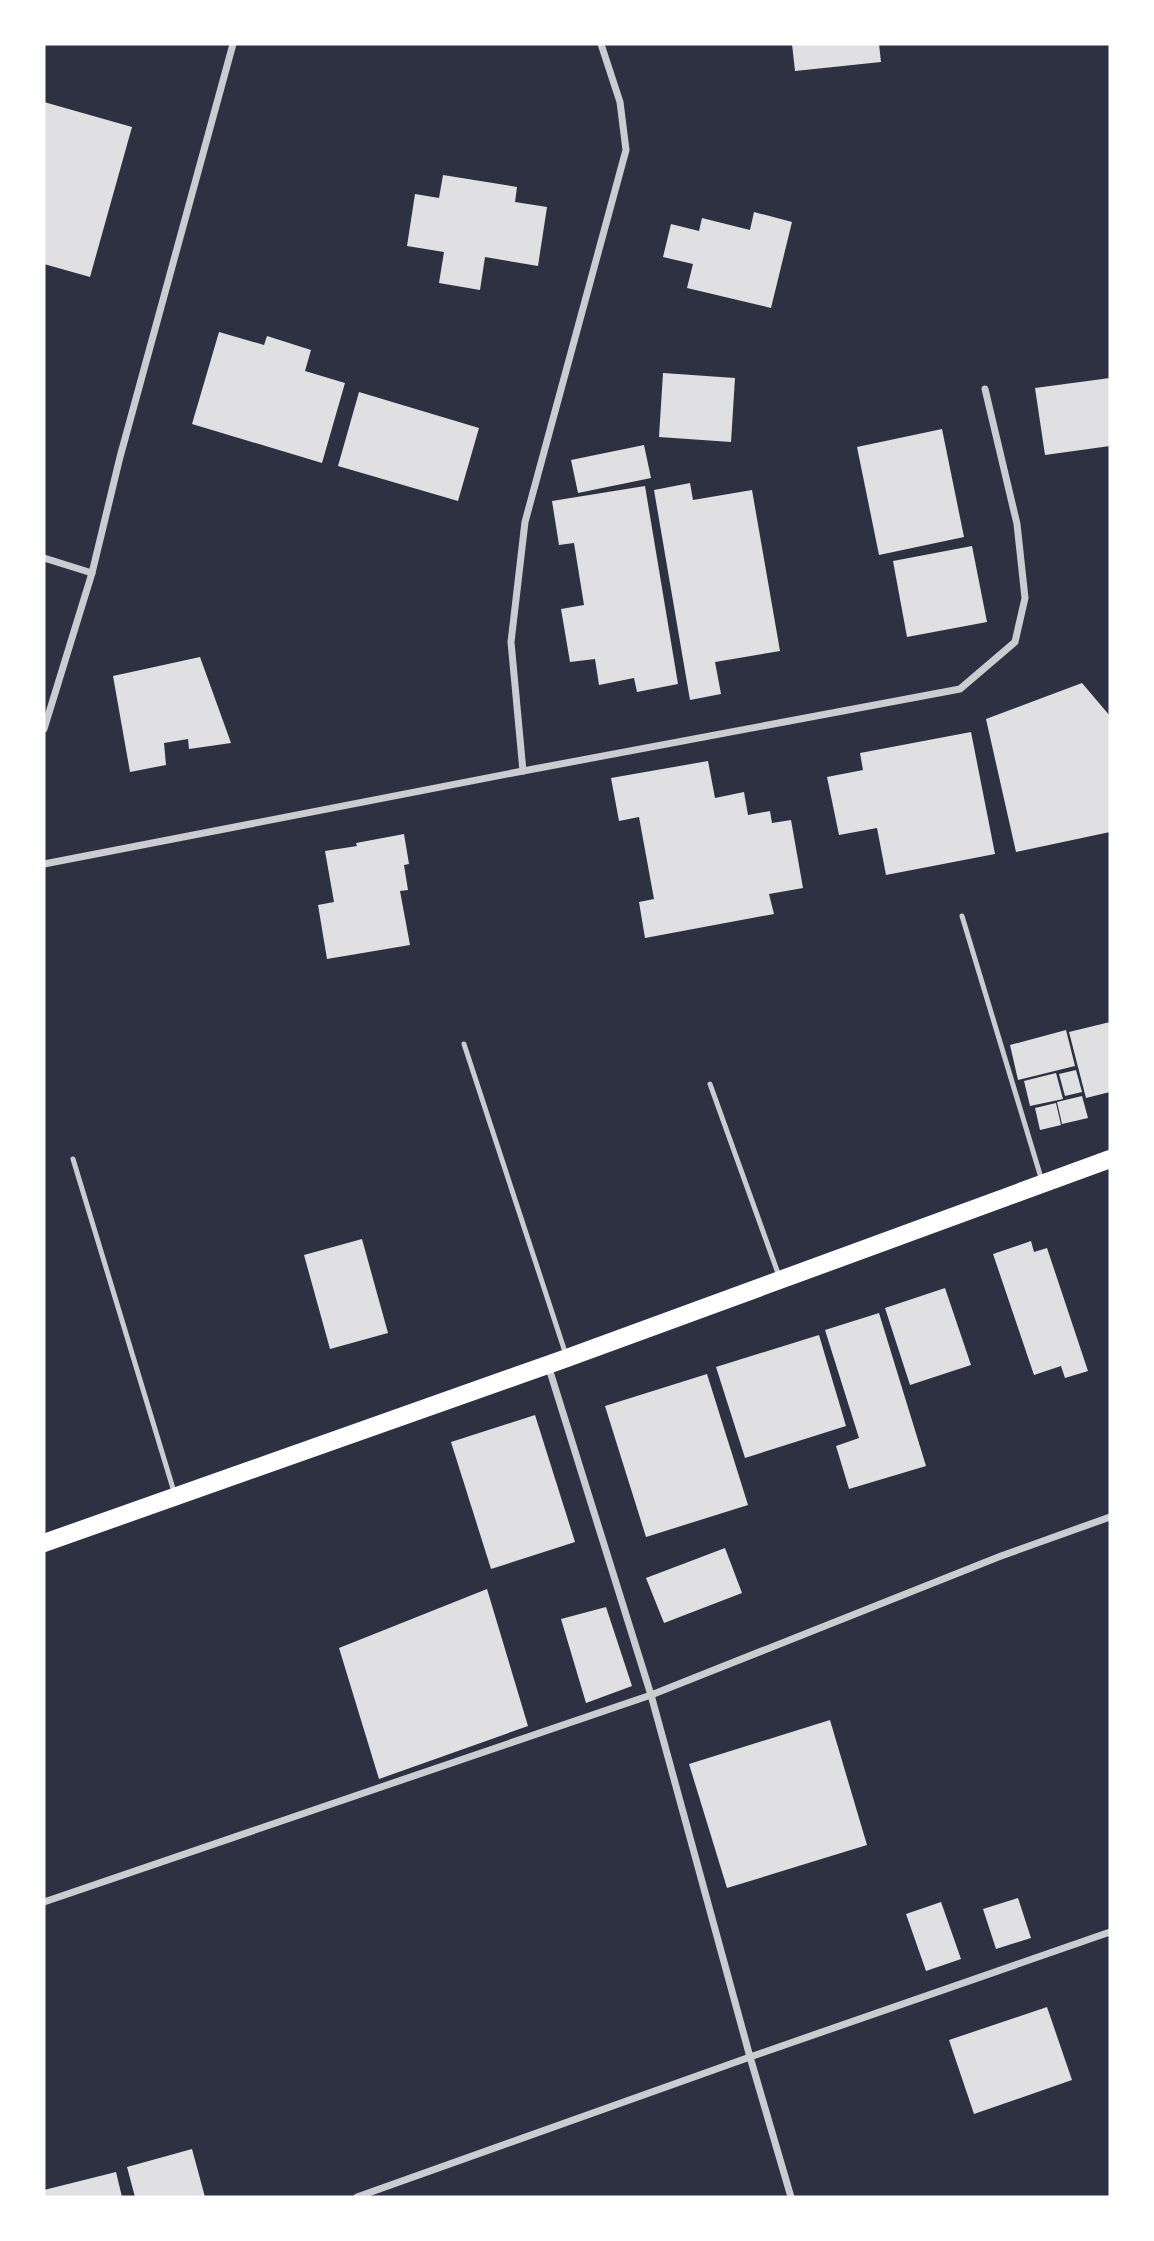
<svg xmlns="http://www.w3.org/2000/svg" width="1154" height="2241" viewBox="0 0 1154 2241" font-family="'Times New Roman',serif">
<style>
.building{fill:#e0e0e3}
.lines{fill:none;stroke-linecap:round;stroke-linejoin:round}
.service{stroke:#caccd0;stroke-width:5}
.minor{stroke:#caccd0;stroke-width:7}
.primary{stroke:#fff;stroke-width:18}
</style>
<rect width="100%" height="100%" fill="#2d3142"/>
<g class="building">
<path d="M792,44H879L881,62L795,71Z"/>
<path d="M44,102L132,127L90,277L44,264Z"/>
<path d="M443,175L517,187L515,202L547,207L538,266L485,257L480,290L439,283L444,252L407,246L415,194L439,198Z"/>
<path d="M754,212L792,222L771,308L687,288L693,264L663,257L671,224L699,231L702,218L750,230Z"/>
<path d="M219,332L264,345L267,336L311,350L305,371L345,383L322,463L192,424Z"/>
<path d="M663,373L735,378L731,442L659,437Z"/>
<path d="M1110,378V446L1045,455L1035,388Z"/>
<path d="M359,392L479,428L458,501L338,466Z"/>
<path d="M942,429L964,537L879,555L857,447Z"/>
<path d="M644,445L651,478L578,493L571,460Z"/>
<path d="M690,483L693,500L752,490L780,651L715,662L721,694L690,700L654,490Z"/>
<path d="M645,486L678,684L637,692L634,678L599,685L595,659L570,662L561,609L584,605L574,543L559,545L552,501Z"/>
<path d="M972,546L987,622L907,637L893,561Z"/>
<path d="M200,657L231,743L189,749L188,739L164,743L166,765L130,772L113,676Z"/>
<path d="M1082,683L1110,716V832L1016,852L986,719Z"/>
<path d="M971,732L995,854L886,875L877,828L839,835L827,777L863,770L860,753Z"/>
<path d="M708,761L715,798L744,792L748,815L770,811L772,823L791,820L803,888L769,894L774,914L645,938L639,902L654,899L639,817L619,821L611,778Z"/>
<path d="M404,834L409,864L404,865L408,890L400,891L410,945L327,959L318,905L334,902L325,851L357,846L356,843Z"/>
<path d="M1110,1022V1092L1086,1098L1069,1032Z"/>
<path d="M1066,1030L1075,1066L1018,1080L1010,1045Z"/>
<path d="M1076,1070L1082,1092L1065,1096L1059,1074Z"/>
<path d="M1056,1073L1063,1099L1030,1106L1024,1081Z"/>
<path d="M1082,1096L1088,1118L1062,1124L1057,1102Z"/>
<path d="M1056,1103L1061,1125L1040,1130L1035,1108Z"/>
<path d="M362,1239L388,1333L330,1349L304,1255Z"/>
<path d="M1031,1241L1034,1252L1047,1248L1088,1371L1065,1378L1061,1366L1034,1375L993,1254Z"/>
<path d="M945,1288L971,1365L910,1385L885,1308Z"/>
<path d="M879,1313L926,1466L849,1489L836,1446L859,1438L825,1330Z"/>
<path d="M819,1335L846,1426L745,1458L716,1367Z"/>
<path d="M707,1374L748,1505L646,1537L605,1406Z"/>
<path d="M535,1415L575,1542L491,1569L451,1442Z"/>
<path d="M725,1548L742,1593L664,1623L646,1578Z"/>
<path d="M487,1589L528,1726L379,1779L339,1648Z"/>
<path d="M606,1607L632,1686L586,1703L561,1619Z"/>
<path d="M830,1720L867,1845L727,1888L689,1764Z"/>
<path d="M1018,1898L1031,1938L996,1949L983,1909Z"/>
<path d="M941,1902L961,1959L926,1971L906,1914Z"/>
<path d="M1047,2007L1072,2080L974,2114L949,2040Z"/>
<path d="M192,2149L205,2197H135L127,2167Z"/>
<path d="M116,2172L122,2197H44V2190Z"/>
</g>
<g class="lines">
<g class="service">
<path d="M962,916L1042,1181"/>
<path d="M464,1044L566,1355"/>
<path d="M710,1084L779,1276"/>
<path d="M73,1159L175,1495"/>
</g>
<g class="minor">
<path d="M44,558L92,573"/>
<path d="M44,729L92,573L120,457L233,44"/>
<path d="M523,771L511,642L525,522L626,150L620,102L601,44"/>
<path d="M44,864L523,771L960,689L1015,642L1025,598L1017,524L985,389"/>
<path d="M548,1365L651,1695L750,2057L791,2197"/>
<path d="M44,1902L651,1695L1001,1556L1110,1517"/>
<path d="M357,2197L750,2057L1110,1932"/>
</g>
<path class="primary" d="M44,1543L567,1358L1110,1159"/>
</g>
<rect width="1154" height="2241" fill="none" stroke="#ffffff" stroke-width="91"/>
</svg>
